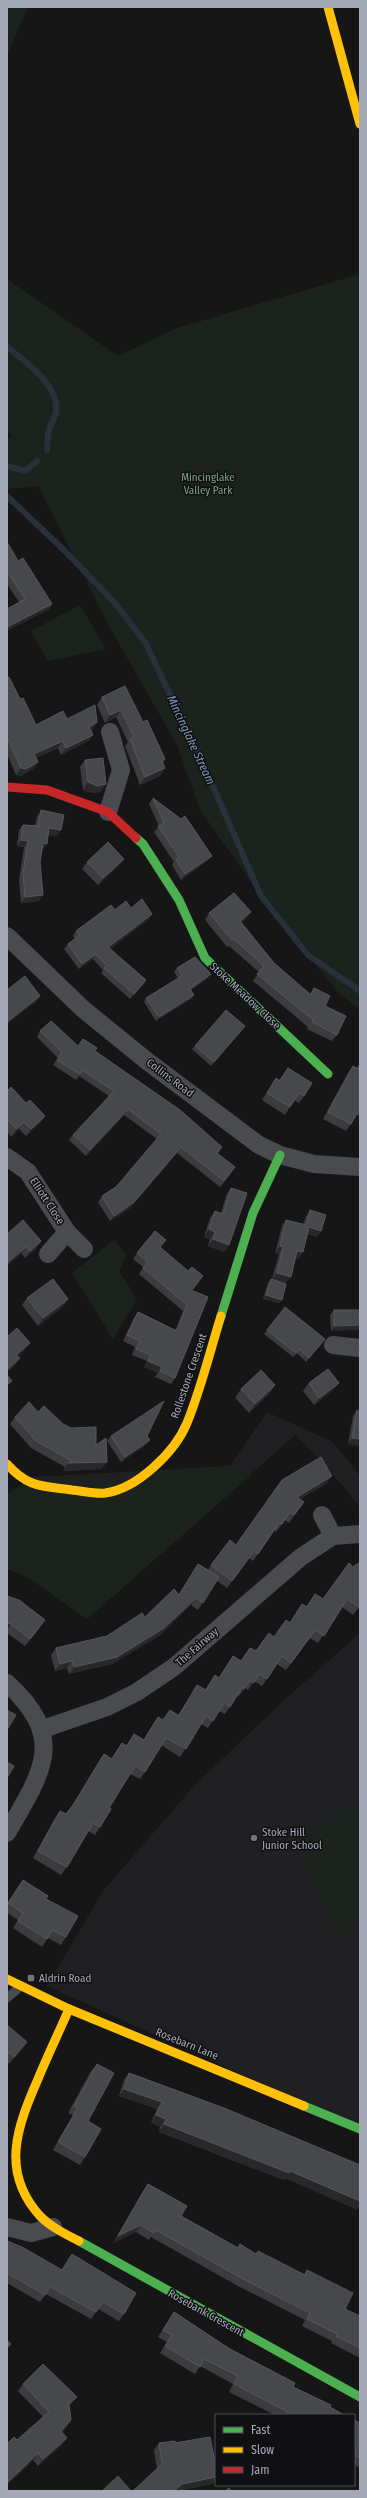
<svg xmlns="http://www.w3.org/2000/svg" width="367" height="2498" viewBox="0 0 367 2498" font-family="'Fira Sans Condensed',sans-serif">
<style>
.built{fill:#202022}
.green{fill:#1c231d}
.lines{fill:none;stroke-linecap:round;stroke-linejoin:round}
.stream{stroke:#283039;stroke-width:6}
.lane{stroke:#4a4b4f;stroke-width:9}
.street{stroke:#4a4b4f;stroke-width:18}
.fast{stroke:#4caf50;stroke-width:9}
.slow{stroke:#ffc107;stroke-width:9}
.jam{stroke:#c62828;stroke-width:9}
.wall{fill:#3c3c3e}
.shaded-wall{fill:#282829}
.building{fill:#47484b;stroke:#56575c}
.poi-dot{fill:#74767f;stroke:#101012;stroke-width:1.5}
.labels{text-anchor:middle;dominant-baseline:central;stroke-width:3;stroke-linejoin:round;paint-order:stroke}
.park-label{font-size:11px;fill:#7ca481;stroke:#101012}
.street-label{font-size:11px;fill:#a6aab8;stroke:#101012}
.poi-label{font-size:11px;fill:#a6aab8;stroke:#101012;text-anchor:start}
.water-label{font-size:12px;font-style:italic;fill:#7b96b5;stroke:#101012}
</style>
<rect width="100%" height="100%" fill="#161616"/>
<g class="built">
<path d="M267,1412L333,1442L360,1476V1507L323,1462L295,1435L87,1619L26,1576L7,1569V1494L33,1477L230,1466Z"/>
<path d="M360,1633V2124L281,2092L47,1986L103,1891L194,1786L281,1703Z"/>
</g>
<g class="green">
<path d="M7,7H28L7,55Z"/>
<path d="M360,274V1010L338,992L261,896L200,810L177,745L110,628L38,486L7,489V439L12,437L7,428V279L118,356L177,328Z"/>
<path d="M80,605L106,649L48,661L31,631Z"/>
<path d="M114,1240L126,1255L119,1271L137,1299L113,1339L72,1273Z"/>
<path d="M230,1466L252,1474L87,1619L26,1576L7,1569V1494L20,1486L41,1496L165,1470Z"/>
<path d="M360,1803V1922L338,1934L293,1838Z"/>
</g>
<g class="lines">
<g class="stream">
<path d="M7,347C25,361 59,385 56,411C56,417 51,423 49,429C47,435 48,443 47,450"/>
<path d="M7,466L25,471L37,461"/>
<path d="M7,496L65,551L114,602L145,642L208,775L261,896L308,955L360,991"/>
</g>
<path class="lane" d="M7,1998L21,1986"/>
<g class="street">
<path d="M108,812L121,770L110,732"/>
<path d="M7,936L83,1009L147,1061L259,1145L280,1155L314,1164L360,1167"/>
<path d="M7,1157L28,1172L67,1232L84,1249"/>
<path d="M48,1254L67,1232"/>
<path d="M333,1345L360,1348"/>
<path d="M322,1515L333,1536"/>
<path d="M7,1683C68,1739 42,1772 7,1833"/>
<path d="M43,1729L107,1707L137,1692L174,1667L301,1557L333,1536L360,1534"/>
<path d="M7,2227L31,2233L53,2227"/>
</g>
<g class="fast">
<path d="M136,838L143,844L179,900L205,958L328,1074"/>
<path d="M221,1316L253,1213L280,1155"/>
<path d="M304,2106L360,2129"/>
<path d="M79,2241L360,2397"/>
</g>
<g class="slow">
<path d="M328,7L360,124"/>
<path d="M7,1464C28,1488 43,1486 72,1490C83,1491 94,1494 105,1493C137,1489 175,1452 187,1423C201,1389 210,1351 221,1316"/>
<path d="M7,1979L69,2009L304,2106"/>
<path d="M69,2009C59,2032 48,2055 38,2079C17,2127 0,2172 40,2216C51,2227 65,2234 79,2241"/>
</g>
<path class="jam" d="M7,787L47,790L108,812L136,838"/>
</g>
<g class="wall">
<path d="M7,542L18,561L52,604L48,610L19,602L7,584Z"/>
<path d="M7,678L36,725L67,719L97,722L93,729L91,730L93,735L88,741L61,755L58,748L36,758L38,762L33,769L21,776L16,775L7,754Z"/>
<path d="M102,697L143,722L165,759L163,763L165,768L160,776L140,785L125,746L128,742L116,717L105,723L97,705Z"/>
<path d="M85,760L101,792L92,793L83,790L80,767Z"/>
<path d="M153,798L212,856L207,861L181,880L172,865L174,862L154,832L159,826L149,804Z"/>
<path d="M41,810L61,830L57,836L48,835L43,850L42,849L40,862L39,901L21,903L19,880L24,847L17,846L19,830L23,825L35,826L37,816Z"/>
<path d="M124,859L118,866L98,885L82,869L87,862Z"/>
<path d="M131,908L149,919L110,949L146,980L142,986L130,999L101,973L103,970L93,959L79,969L64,949L68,944L75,939L73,936L76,931L115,910Z"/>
<path d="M209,913L246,919L241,923L274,963L310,994L314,988L325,1006L337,1035L332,1041L307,1029L308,1027L253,981L259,972L229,946L227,947L205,920Z"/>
<path d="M177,968L208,978L191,990V999L156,1021L144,1002L146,998L178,978L174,972Z"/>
<path d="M242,1030L211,1066L192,1049L195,1046Z"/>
<path d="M40,1031L77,1046L95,1051L217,1154L231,1173L220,1187L177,1153L130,1208L110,1221L98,1202L102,1196L116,1187L157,1139L124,1115L86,1156L69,1140L73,1135L109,1096L79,1076L76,1080L53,1065L58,1058L37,1037Z"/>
<path d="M360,1063V1116L357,1115L351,1124L346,1131L323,1119L348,1073L353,1066L357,1068Z"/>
<path d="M288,1068L304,1096L299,1103L294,1100L285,1115L262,1100L276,1078L279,1080Z"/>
<path d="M7,1088L26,1103L45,1116L40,1123L26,1136L19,1129L11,1137L7,1132Z"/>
<path d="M231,1188L229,1245L224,1252L208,1246L210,1239L204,1237L210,1218L215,1211L221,1213L226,1196Z"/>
<path d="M310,1210L321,1231L317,1237L307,1234L303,1252L298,1259L296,1258L286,1283L272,1279L279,1254L275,1253L282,1226L286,1220L303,1224L306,1217Z"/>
<path d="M7,1234L41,1241L36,1249L25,1258Z"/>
<path d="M160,1248L199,1282L192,1291L175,1378L171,1384L155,1377L158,1373L144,1367L147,1361L132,1355L135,1347L123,1341L134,1318L138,1312L175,1331L183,1311L139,1274L143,1267L133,1259L137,1253Z"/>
<path d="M271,1279L282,1300L279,1303L263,1299L268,1283Z"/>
<path d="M27,1298L68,1299L63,1306L38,1326L22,1305Z"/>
<path d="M334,1310H360L331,1331L330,1315Z"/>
<path d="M267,1330L322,1343L306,1362L297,1353L293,1357L264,1334Z"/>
<path d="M309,1383H339L333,1390L314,1405L303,1391Z"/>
<path d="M275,1385L269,1394L249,1413L235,1398L241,1389Z"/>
<path d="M360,1403V1446L348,1444L353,1416L357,1410L358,1412Z"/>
<path d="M38,1412L63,1424L96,1445L102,1469L63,1471L65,1467L31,1448L10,1424L15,1417Z"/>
<path d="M111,1436L146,1445L121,1462L107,1441Z"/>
<path d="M282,1480L327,1483L300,1499L304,1502L289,1523L285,1520L276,1532L274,1530L253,1561L249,1558L227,1588L217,1581L198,1610L191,1605L160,1635L112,1664L69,1674L67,1668L55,1671L51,1655L56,1648L107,1636L145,1617L179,1594L198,1564L208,1570L211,1565L236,1545Z"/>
<path d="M349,1563L360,1606L353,1615L342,1607L318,1643L310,1638L286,1670L277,1664L262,1686L254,1681L248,1690L245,1688L239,1696L238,1695L225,1714L219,1711L208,1728L201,1724L180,1757L161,1745L145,1772L140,1779L130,1774L109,1808L100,1827L95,1835L88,1831L67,1867L61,1875L33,1858L55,1818L60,1811L66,1814L71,1808L99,1762L104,1754L111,1759L122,1743L126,1746L134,1734L144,1740L158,1717L163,1720L170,1710L178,1715L197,1685L205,1690L215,1675L219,1678L233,1656L241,1661L250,1648L256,1651L274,1637L290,1623L302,1604L306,1607L315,1594L323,1599Z"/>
<path d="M7,1596L40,1627L25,1646L7,1633Z"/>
<path d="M18,1887L46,1899L66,1937L61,1945L48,1938L42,1947L13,1928L18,1920L7,1913V1905Z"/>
<path d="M7,2025L27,2042L9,2064L7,2062Z"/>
<path d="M97,2064L88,2121L85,2157L80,2165L53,2150L73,2115L68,2113L91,2071Z"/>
<path d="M129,2073L360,2165V2208L358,2207L356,2209L285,2178L284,2180L159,2132L160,2127L151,2123L157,2109L119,2096L124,2080Z"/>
<path d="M148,2184L181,2216L237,2247L256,2254L304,2275L307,2270L345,2309L360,2316V2358L331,2343L332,2341L302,2326L305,2320L238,2286L151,2237L149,2240L136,2232L113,2243L143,2191Z"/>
<path d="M7,2241L62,2270L72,2254L124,2314L119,2321L98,2309L91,2319L46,2294L40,2302L7,2283Z"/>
<path d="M174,2312L230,2349L293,2387L344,2415H275L229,2392L233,2384L200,2366L195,2374L160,2353L167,2342L158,2337Z"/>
<path d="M23,2384L71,2404L69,2407L66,2428L62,2432V2445L38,2466L17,2440L43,2417L18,2391Z"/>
<path d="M354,2420L360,2423V2468L354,2465Z"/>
<path d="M159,2443H175L213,2484L177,2491H133L157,2469L154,2450Z"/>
</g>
<g class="shaded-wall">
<path d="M52,604L48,610L7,631V627Z"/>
<path d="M121,710L116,717L105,723L110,715Z"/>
<path d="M97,722L93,729L84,733L89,727Z"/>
<path d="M93,735L88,741L61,755L66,748Z"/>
<path d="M63,741L58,748L29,761L34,754Z"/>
<path d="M38,762L33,769L21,776L16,775L21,768Z"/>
<path d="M165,768L160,776L140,785L145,777Z"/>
<path d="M88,782L106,784L101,792L92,793L83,790Z"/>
<path d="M49,828L61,830L57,836L45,834Z"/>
<path d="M21,840L28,841L24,847L17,846Z"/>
<path d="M43,843L47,844L43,850L39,849Z"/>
<path d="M212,856L207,861L181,880L185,874Z"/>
<path d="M124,859L118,866L98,885L103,878Z"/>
<path d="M43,895L39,901L21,903L25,897Z"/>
<path d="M251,912L246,919L235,928L240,921Z"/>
<path d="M152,914L149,919L105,953L108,947Z"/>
<path d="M96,954L93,959L79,969L82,964Z"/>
<path d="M211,974L208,978L187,993L190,989Z"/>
<path d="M146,980L142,986L130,999L134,994Z"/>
<path d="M194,995L191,999L156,1021L159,1017Z"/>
<path d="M40,996L37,1001L7,1024V1022Z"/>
<path d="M245,1026L242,1030L211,1066L214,1062Z"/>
<path d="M128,1109L124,1115L86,1156L90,1150Z"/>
<path d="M45,1116L40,1123L26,1136L31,1129Z"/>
<path d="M24,1122L19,1129L11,1137L17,1129Z"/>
<path d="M181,1147L177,1153L130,1208L110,1221L114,1216Z"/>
<path d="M309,1227L321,1231L317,1237L305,1234Z"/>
<path d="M209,1229L215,1232L210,1239L204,1237Z"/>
<path d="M213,1239L229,1245L224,1252L208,1246Z"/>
<path d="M41,1241L36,1249L25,1258L30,1251Z"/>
<path d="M280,1246L283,1247L279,1254L275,1253Z"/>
<path d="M26,1247L21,1254L7,1266V1263Z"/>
<path d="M297,1251L303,1252L298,1259L293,1257Z"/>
<path d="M277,1273L291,1277L286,1283L272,1279Z"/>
<path d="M266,1295L282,1300L279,1303L263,1299Z"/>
<path d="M68,1299L63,1306L38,1326L43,1318Z"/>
<path d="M360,1325V1330L331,1331L334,1326Z"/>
<path d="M30,1343L25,1350L11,1363L16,1355Z"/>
<path d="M20,1358L15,1366L7,1373V1370Z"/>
<path d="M148,1361L162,1367L158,1373L144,1367Z"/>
<path d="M339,1383L333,1390L314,1405L319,1398Z"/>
<path d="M275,1385L269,1394L249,1413L255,1404Z"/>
<path d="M352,1438L360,1439V1446L348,1444Z"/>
<path d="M150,1440L146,1445L121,1462L125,1457Z"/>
<path d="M107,1462L102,1469L63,1471L68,1463Z"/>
<path d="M332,1476L327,1483L292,1504L297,1497Z"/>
<path d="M196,1598L191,1605L160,1635L112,1664L69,1674L74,1667Z"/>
<path d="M7,1623L11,1624L7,1630Z"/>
<path d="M72,1661L67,1668L55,1671L60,1664Z"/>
<path d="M27,2042L22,2049L9,2064L14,2057Z"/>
<path d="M124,2089L162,2102L157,2109L119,2096Z"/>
<path d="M156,2115L166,2119L160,2127L151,2123Z"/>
<path d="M164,2124L290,2171L360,2201V2208L358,2207L356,2209L285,2178L284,2180L159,2132Z"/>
<path d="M141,2225L136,2232L113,2243L118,2236Z"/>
<path d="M77,2397L71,2404L63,2412L69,2404Z"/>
<path d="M71,2420L66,2428L56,2438L61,2431Z"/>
<path d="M67,2438L62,2445L38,2466L43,2459Z"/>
<path d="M38,2453L33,2461L7,2485V2483Z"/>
<path d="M216,2477V2479L213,2484L174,2491L182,2484Z"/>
</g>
<g class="building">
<path d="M7,542L18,561L23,558L52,604L7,627V609L25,599L7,571Z"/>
<path d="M9,677L20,699L23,698L36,725L63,711L67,719L95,705L97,722L89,727L93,735L66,748L63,741L34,754L38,762L26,769L21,768L7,737V678Z"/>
<path d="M125,686L143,722L147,720L165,759L162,761L165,768L145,777L130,739L134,737L121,710L110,715L102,697Z"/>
<path d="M103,758L106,784L97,786L88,782L85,760Z"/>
<path d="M153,798L181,819L185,816L212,856L185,874L176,860L179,857L158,826L164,823Z"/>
<path d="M41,810L64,815L61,830L49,828L47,844L43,843L40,862L43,895L25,897L23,874L28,841L21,840L23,825L40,826H38Z"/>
<path d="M108,842L124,859L103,878L87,862Z"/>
<path d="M234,893L251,912L240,921L274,963L311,995L314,988L330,996L325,1006L346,1016L337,1035L312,1022L313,1020L257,974L264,966L234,939L232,940L209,913Z"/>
<path d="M142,899L152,914L108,947L146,980L134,994L104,968L107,966L96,954L82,964L68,944L80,935L76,931L111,905L115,910L126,901L131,908Z"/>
<path d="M195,957L211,974L190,989L194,995L159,1017L146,998L182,976L177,968Z"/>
<path d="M25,976L40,996L7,1022V990Z"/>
<path d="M226,1010L245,1026L214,1062L195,1046Z"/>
<path d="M51,1021L78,1046L83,1039L97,1048L95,1051L180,1110L222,1147L217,1153L235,1167L224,1181L181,1147L134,1202L114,1216L102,1196L116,1187L161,1134L128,1109L90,1150L73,1135L114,1091L82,1070L80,1074L57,1060L62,1052L40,1031Z"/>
<path d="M360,1065V1108L351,1124L328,1112L353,1066L358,1069Z"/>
<path d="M288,1068L312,1083L304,1096L299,1093L290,1107L267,1093L276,1078L280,1081Z"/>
<path d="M11,1087L26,1103L30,1100L45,1116L31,1129L24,1122L17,1129L7,1120V1088L9,1090Z"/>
<path d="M231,1188L247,1193L229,1245L213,1239L215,1232L209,1229L215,1211L223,1214Z"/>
<path d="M310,1210L326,1215L321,1231L309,1227L303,1252L297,1251L291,1277L277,1273L283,1247L280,1246L286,1220L306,1225Z"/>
<path d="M23,1220L41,1241L30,1251L26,1247L7,1263V1234Z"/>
<path d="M155,1231L166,1240L160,1247L188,1271L192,1267L203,1276L191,1290L208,1297L175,1378L160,1371L162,1367L148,1361L151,1355L136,1349L140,1341L127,1335L138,1312L177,1331L187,1305L143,1268L148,1262L137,1253Z"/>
<path d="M53,1279L68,1299L43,1318L27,1298Z"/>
<path d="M271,1279L286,1284L282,1300L266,1295Z"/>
<path d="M285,1307L325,1339L309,1358L299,1349L296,1353L267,1330Z"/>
<path d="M334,1310H360V1325L334,1326Z"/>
<path d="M17,1328L30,1343L16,1355L20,1358L7,1370V1337Z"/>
<path d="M328,1369L339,1383L319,1398L309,1383Z"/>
<path d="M261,1370L275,1385L255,1404L241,1389Z"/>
<path d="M7,1375L12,1381L7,1385Z"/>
<path d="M164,1401L147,1436L150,1440L125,1457L111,1436Z"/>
<path d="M29,1402L38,1412L44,1406L63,1424L71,1428L96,1427V1445L106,1438L107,1462L68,1463L72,1461L36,1441L15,1417Z"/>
<path d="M357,1410L360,1414V1439L352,1438Z"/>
<path d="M321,1457L332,1476L297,1497L304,1502L294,1515L290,1512L282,1524L279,1523L258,1554L254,1551L232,1581L211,1565L230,1540L236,1545L282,1480Z"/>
<path d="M360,1562V1605L359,1607L347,1599L324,1636L315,1630L291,1663L282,1656L267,1679L259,1674L254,1683L250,1680L244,1689L242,1687L230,1707L224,1703L213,1721L206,1716L186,1749L166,1738L145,1772L135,1766L109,1808L111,1809L100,1827L93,1823L67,1867L38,1851L60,1811L66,1814L73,1805L104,1754L112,1759L122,1743L127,1746L134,1734L144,1740L158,1717L163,1720L170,1710L179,1716L197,1685L206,1690L215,1675L219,1678L233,1656L241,1661L250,1648L256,1651L269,1633L274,1637L286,1620L290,1623L302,1604L307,1607L315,1594L323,1599L349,1563L353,1567Z"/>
<path d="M198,1564L219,1577L203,1603L196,1598L164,1628L117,1657L74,1667L72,1661L60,1664L56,1648L107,1636L142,1613L145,1617L174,1589L179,1595Z"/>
<path d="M7,1596L19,1600L45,1620L30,1639L11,1624L7,1623Z"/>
<path d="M7,1710L16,1715L7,1730Z"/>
<path d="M7,1762L14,1766L7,1778Z"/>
<path d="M23,1880L48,1896L46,1899L78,1916L66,1937L52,1930L47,1939L18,1921L23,1913L8,1903Z"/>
<path d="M7,2025L27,2042L14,2057L9,2052L7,2055Z"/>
<path d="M97,2064L114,2073L88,2121L101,2129L85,2157L58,2142L78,2108L74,2106Z"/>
<path d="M129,2073L224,2108L360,2165V2201L290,2171L289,2173L164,2124L166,2119L156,2115L162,2102L124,2089Z"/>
<path d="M148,2184L187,2206L181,2216L238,2248L240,2244L256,2254L258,2251L305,2275L307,2270L353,2293L345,2309L360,2316V2348L336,2336L337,2334L307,2319L310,2313L243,2279L156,2230L154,2233L141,2225L118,2236Z"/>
<path d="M7,2241L22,2247L62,2270L72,2254L136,2293L124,2314L103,2302L96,2312L50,2287L45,2295L7,2273Z"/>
<path d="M174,2312L230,2349L295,2383L293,2387L331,2405L330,2407L344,2415H286L288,2412L234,2384L238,2376L204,2359L200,2367L165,2346L172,2335L163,2330Z"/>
<path d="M7,2340L11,2344L7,2348Z"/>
<path d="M43,2364L77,2397L69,2404L71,2420L61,2431L67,2438L43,2459L38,2453L7,2483V2444L14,2437L17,2440L49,2412L23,2384Z"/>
<path d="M354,2420L360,2423V2458L354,2455Z"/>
<path d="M210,2437L216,2467V2477L182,2484L174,2491H133L162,2464L159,2443L175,2441V2443Z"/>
<path d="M118,2476L131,2491H102Z"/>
<path d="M229,2488L232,2491H225Z"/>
</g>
<g class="poi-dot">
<circle cx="254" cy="1838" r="4"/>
<rect x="27" y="1974" width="8" height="8" rx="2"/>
</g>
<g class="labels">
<g class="park-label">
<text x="208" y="477">Mincinglake<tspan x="208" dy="13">Valley Park</tspan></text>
</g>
<g class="street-label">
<text transform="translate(245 996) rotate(43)">Stoke Meadow Close</text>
<text transform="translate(170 1078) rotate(37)">Collins Road</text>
<text transform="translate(47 1201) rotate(57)">Elliott Close</text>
<text transform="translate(189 1376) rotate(-71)">Rollestone Crescent</text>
<text transform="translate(197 1647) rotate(-41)">The Fairway</text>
<text transform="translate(187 2044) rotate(22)">Rosebarn Lane</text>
<text transform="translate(206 2313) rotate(29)">Rosebank Crescent</text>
</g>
<g class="poi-label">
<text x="262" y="1832">Stoke Hill<tspan x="262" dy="13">Junior School</tspan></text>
<text x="39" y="1978">Aldrin Road</text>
</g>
<g class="water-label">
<text transform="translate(191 740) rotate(65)">Mincinglake Stream</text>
</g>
</g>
<rect width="367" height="2498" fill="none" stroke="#a6aab8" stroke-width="16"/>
<rect x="215" y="2414" width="140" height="72" fill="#101012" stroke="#4c4e54"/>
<rect x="223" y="2427" width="20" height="6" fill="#4caf50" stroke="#4c4e54"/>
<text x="251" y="2434" font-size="12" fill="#a6aab8">Fast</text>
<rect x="223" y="2447" width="20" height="6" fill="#ffc107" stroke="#4c4e54"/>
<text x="251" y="2454" font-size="12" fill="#a6aab8">Slow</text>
<rect x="223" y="2467" width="20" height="6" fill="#c62828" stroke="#4c4e54"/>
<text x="251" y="2474" font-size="12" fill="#a6aab8">Jam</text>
</svg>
